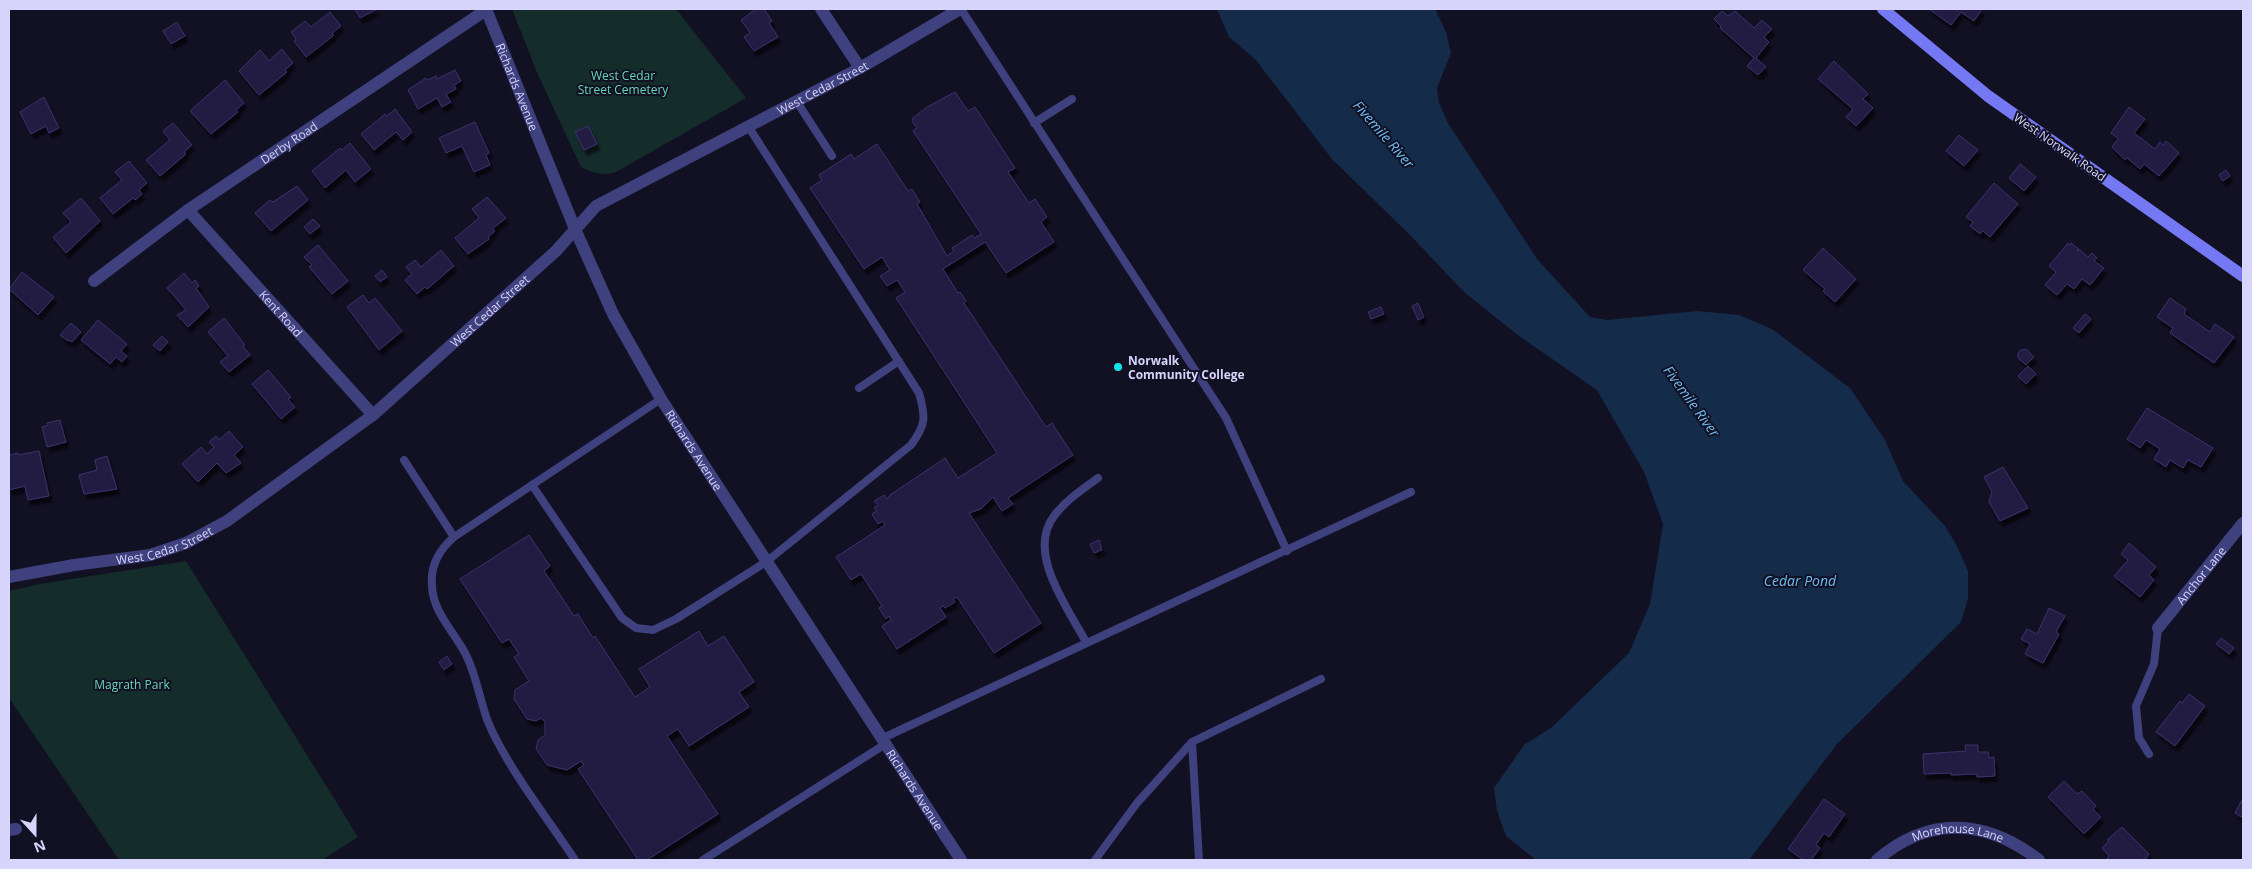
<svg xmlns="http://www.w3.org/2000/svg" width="2252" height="869" viewBox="0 0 2252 869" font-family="'Open Sans',sans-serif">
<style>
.green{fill:#142c2a}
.water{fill:#142b49}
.building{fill:#231e42;stroke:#3a326c;filter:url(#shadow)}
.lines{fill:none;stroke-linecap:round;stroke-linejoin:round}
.service{stroke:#3f417e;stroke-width:8}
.minor{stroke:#3f417e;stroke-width:12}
.tertiary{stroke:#3f417e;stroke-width:12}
.secondary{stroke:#7479f3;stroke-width:12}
.poi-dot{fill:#14e1e9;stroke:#121023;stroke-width:2}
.labels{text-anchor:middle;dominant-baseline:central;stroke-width:4;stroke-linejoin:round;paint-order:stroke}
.park-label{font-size:12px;fill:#67d6b3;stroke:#121023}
.street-label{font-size:12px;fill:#d7d5fb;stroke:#121023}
.poi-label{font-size:12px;font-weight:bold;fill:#d7d5fb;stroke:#121023;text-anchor:start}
.water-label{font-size:14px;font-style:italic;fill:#6cbdf3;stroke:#121023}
</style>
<defs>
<filter id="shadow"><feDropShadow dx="3" dy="5.5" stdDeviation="1" flood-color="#0009"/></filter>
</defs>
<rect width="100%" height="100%" fill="#121023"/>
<g class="green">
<path d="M512,9H676L746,98L616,172C603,176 593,173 581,167L538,75Z"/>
<path d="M186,561L358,837L322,860H119L9,698V591L40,584Z"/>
</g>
<path class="water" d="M1217,9H1435L1446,32L1451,53L1437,88L1439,103L1448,123L1537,259L1590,317L1607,320L1697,311L1739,315L1772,329L1850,388L1885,440L1903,481L1945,526L1957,546L1968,571V599L1961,622L1837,744L1749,860H1536L1506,836L1497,811L1494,788L1524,745L1552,727L1629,653L1650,604L1663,524L1644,472L1597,390L1519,336L1464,292L1411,236L1332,159L1255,59L1229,37Z"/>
<g class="building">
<path d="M355,9H377L360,18Z"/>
<path d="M756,9H764L772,21L769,23L778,37L754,51L744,37L750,33L741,20Z"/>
<path d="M1929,9H1982L1974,21L1961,12L1951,25Z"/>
<path d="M1722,11L1728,16L1735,11L1754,28L1762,20L1772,29L1764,37L1769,42L1756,58L1766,67L1758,75L1747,66L1754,58L1720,28L1721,26L1714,19Z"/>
<path d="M330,12L341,26L332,33L334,35L306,57L294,41L296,39L291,32L305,21L311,27Z"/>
<path d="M177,22L185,36L171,44L163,31Z"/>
<path d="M282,49L293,63L285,70L287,72L259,95L239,71L260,50L269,61Z"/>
<path d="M1834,61L1868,94L1863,99L1873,108L1856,126L1846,117L1853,109L1818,79Z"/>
<path d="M455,70L461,81L454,85L456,89L446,94L451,102L442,107L437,98L418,109L408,90L426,78L428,80L436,76L437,79Z"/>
<path d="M225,80L244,103L236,110L238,112L211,134L190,111Z"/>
<path d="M955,92L968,111L975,107L1015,168L1008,172L1029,203L1035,199L1047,217L1041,222L1054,242L1006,273L985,242L943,269L958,293L960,292L966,301L964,303L1046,427L1052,423L1073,455L1008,498L1013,504L1002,511L993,497L981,509L969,513L1041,623L994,653L957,597L953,599L955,602L945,608L943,606L940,608L946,617L897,649L882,626L891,620L889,616L886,619L879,608L882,606L861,574L851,580L836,557L885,525L883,521L878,524L872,514L877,511L874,508L878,505L874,501L884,495L887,499L890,495L945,458L958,478L997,453L896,298L905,292L897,280L887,286L880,276L890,270L882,257L864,269L810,188L822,180L819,175L851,154L854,159L877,144L908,191L912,189L920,202L917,204L947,256L954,251L952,248L972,235L974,238L981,234L913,131L917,128L912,121L913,118L927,107Z"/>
<path d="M44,97L59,128L49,133L46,126L31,134L20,112Z"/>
<path d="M2129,107L2145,119L2134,133L2155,149L2160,142L2163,145L2166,141L2179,153L2159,176L2144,164L2140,169L2127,158L2125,160L2112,147L2118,139L2111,133Z"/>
<path d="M395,109L412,132L403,140L396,132L374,150L361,134L385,114L387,116Z"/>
<path d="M475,122L489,153L486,155L490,165L474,172L462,146L446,153L439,138Z"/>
<path d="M173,123L192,145L184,152L186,154L160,176L146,160L170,140L163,131Z"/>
<path d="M588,126L597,144L584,150L575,132Z"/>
<path d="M1959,135L1978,150L1964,166L1946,151Z"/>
<path d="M350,143L371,169L355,182L346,170L325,188L312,171L340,148L342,150Z"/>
<path d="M129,161L147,183L139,190L142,194L135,200L133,198L113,214L100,198L122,180L115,172Z"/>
<path d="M2020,164L2036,177L2024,191L2009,178Z"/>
<path d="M2226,170L2230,176L2223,181L2219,175Z"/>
<path d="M1994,183L2018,204L1990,237L1983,231L1980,234L1970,226L1973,222L1966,217Z"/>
<path d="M297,186L308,200L271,231L255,213L270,200L273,202Z"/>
<path d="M487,197L506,218L492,229L495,231L488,237L489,239L468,254L455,238L479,218L472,209Z"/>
<path d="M81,198L100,221L66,253L53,237L71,222L63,213Z"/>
<path d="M313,219L320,226L310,234L304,227Z"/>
<path d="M2068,243L2070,245L2071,243L2079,249L2077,251L2080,250L2088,257L2092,253L2097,258L2094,261L2104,268L2090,285L2082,279L2074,289L2067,284L2057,295L2045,285L2056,272L2049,266Z"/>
<path d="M318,245L348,281L332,294L309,267L312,265L304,257Z"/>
<path d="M1823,248L1856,279L1835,302L1823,291L1825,289L1803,270Z"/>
<path d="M441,250L454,266L427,289L425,287L417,294L405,280L412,274L406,267L415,260L421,267Z"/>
<path d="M382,270L387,277L380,282L375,276Z"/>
<path d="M22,272L54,297L38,315L9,289Z"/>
<path d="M184,273L192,283L195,280L199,286L196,288L209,307L188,327L177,315L186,310L167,288Z"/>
<path d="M363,295L369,303L375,298L402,331L379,350L347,307Z"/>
<path d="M2170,298L2186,309L2184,314L2210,332L2215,324L2234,337L2214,363L2170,333L2173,328L2157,317Z"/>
<path d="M1418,303L1424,317L1418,320L1412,306Z"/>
<path d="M1381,307L1384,314L1371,319L1368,312Z"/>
<path d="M2085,314L2091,319L2079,333L2073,328Z"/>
<path d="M224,318L245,345L243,346L250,355L229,372L220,362L228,356L208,332Z"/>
<path d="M98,320L127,344L121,351L127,356L122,362L116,357L110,364L81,340Z"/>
<path d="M71,323L81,332L72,342L69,340L68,341L60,335Z"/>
<path d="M162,336L168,342L160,351L153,345Z"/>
<path d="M2026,349L2034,357L2026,365L2018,358V353L2021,350Z"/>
<path d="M2028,366L2036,374L2026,384L2018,376Z"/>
<path d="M268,370L291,397L288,399L295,407L281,419L252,384Z"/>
<path d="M2147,408L2213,448L2201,467L2188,460L2183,468L2170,460L2166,467L2154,459L2160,449L2146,440L2140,448L2127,439Z"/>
<path d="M60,420L66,442L47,447L42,427L48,425L47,423Z"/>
<path d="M229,431L243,447L234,455L241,463L226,473L217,463L198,482L182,464L201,447L207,454L214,447L209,442L216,436L219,440Z"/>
<path d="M39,451L49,496L28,500L25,486L9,490V455L18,453V455Z"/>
<path d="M107,456L117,489L84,494L79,475L97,470L95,460Z"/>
<path d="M2003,467L2028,508L2000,521L1989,502L1992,492L1984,477Z"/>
<path d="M529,535L550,566L544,571L574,616L578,614L593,638L595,636L635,697L650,687L639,669L699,631L708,646L724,636L754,682L739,692L749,707L689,746L678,729L667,736L718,814L647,860H638L578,769L584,765L581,761L567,770L547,765L536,749L538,740L545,735V722L541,718L536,721L527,719L514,699L515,690L529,681L514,657L519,654L509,639L502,643L460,579Z"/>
<path d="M1099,540L1102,550L1094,553L1090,544Z"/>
<path d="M2129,543L2156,567L2149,575L2154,580L2140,597L2114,576L2128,560L2121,554Z"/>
<path d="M2049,608L2065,616L2056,632L2059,634L2043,663L2025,654L2030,644L2021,639L2027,629L2037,634Z"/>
<path d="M2221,638L2234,648L2229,654L2216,644Z"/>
<path d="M447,656L452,664L444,670L439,662Z"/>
<path d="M2189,694L2205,706L2175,746L2156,732L2180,701L2182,703Z"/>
<path d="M1965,745H1978V752H1988L1989,758L1994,757L1995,776L1977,777V774L1951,775V773L1924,774L1923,754L1966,751Z"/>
<path d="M2064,781L2077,794L2082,791L2096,806L2093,809L2101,817L2084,834L2048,797Z"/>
<path d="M1824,799L1845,814L1829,837L1824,833L1816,845L1820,848L1811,860H1803L1788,849Z"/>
<path d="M2242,800L2243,801V818L2235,813Z"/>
<path d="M2122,827L2149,854L2145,860H2109L2107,858L2109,856L2102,848L2109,841L2107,840Z"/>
</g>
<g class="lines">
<g class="service">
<path d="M961,9L1226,418L1287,551"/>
<path d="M797,102L832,156"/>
<path d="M1034,123L1072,99"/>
<path d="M859,388L899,361"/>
<path d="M404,460L454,537"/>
<path d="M532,485L622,618L636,628L653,630L676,619L766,562L911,445C926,425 926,417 919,393L748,126"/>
<path d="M1086,642C1068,608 1026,553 1054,516C1066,500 1083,489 1098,478"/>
<path d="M883,738L1411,492"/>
<path d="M2149,754L2139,738L2136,706L2154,664L2158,628"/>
<path d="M575,860C548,819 507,767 488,722C480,701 477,678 467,657C456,633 433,614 432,586C430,566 439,550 454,537L661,399"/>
<path d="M703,860L887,743"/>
<path d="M1095,860L1137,803L1192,742"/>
<path d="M1199,860L1192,742L1321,679"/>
</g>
<g class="minor">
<path d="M821,9L860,68"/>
<path id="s1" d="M188,210L373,415"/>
<path id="s2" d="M94,281L188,210L486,10"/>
<path id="s3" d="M9,577L74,565L150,555L186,543L227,521L373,415L556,251L596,206L860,68L960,9"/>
<path id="s4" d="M2158,628L2243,523"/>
<path d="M9,830L16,829"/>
<path id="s5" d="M1877,860C1929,815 1986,819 2039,860"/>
</g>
<path class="tertiary" id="s6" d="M486,9L575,229L613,314L661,399L961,860"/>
<path class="secondary" d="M1883,9L1988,96L2243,276"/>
</g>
<circle class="poi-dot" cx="1118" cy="367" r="5"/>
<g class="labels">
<g class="park-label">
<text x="623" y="75">West Cedar<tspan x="623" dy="14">Street Cemetery</tspan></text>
<text x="132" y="684">Magrath Park</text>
</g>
<g class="street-label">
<text stroke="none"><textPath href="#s6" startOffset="84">Richards Avenue</textPath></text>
<text stroke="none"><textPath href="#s3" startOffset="969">West Cedar Street</textPath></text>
<text stroke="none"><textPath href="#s2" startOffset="239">Derby Road</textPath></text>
<text transform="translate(2060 147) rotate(35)">West Norwalk Road</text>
<text stroke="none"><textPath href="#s3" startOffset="564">West Cedar Street</textPath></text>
<text stroke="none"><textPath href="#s1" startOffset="139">Kent Road</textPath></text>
<text stroke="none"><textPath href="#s6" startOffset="489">Richards Avenue</textPath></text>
<text stroke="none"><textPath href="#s3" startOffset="159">West Cedar Street</textPath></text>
<text stroke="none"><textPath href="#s4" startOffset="68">Anchor Lane</textPath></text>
<text stroke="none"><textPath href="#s6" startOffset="894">Richards Avenue</textPath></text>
<text stroke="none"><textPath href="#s5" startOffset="89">Morehouse Lane</textPath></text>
</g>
<g class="poi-label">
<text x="1128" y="360">Norwalk<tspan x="1128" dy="14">Community College</tspan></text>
</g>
<g class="water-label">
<text transform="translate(1384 134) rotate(49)">Fivemile River</text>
<text transform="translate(1692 401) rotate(54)">Fivemile River</text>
<text x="1800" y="580">Cedar Pond</text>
</g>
</g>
<rect width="2252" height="869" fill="none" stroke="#d7d5fb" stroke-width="20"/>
<g transform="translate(35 834) rotate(159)" stroke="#121023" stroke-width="4" paint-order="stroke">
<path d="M0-4L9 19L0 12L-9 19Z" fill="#d7d5fb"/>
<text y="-8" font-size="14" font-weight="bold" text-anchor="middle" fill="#d7d5fb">N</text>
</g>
</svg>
